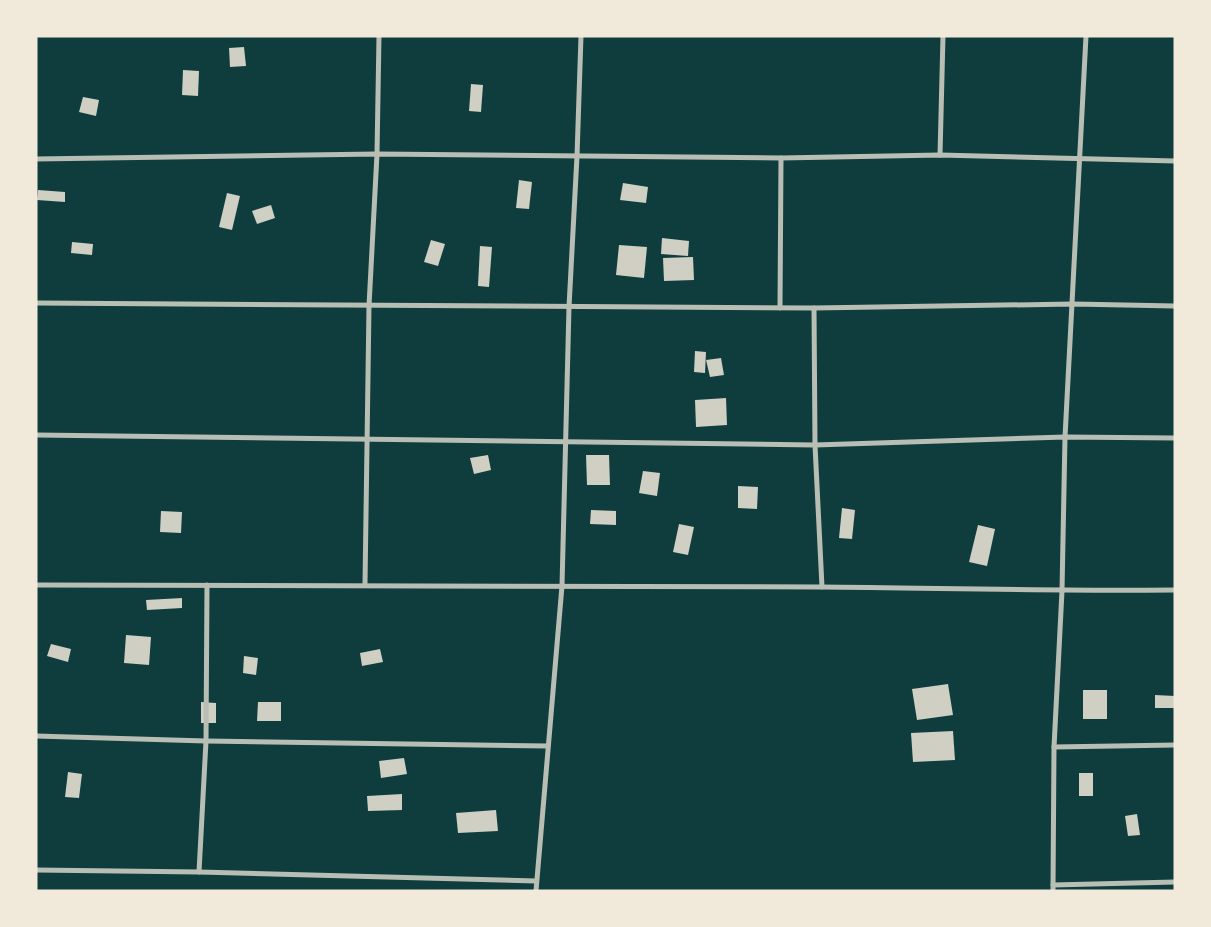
<svg xmlns="http://www.w3.org/2000/svg" width="1211" height="927" viewBox="0 0 1211 927" font-family="'DM Sans',sans-serif">
<style>
.building{fill:#cfcfc3}
.lines{fill:none;stroke-linecap:round;stroke-linejoin:round}
.minor{stroke:#b8beb3;stroke-width:5}
</style>
<rect width="100%" height="100%" fill="#0f3d3e"/>
<g class="building">
<path d="M244,47L246,66L230,67L229,48Z"/>
<path d="M183,70L199,71L198,96L182,95Z"/>
<path d="M471,84L483,85L481,112L469,111Z"/>
<path d="M83,97L99,100L96,116L79,112Z"/>
<path d="M519,180L532,182L529,209L516,208Z"/>
<path d="M623,183L648,187L646,203L620,200Z"/>
<path d="M38,190L65,192V202L37,200Z"/>
<path d="M227,193L240,196L232,230L219,227Z"/>
<path d="M271,205L275,218L257,224L252,211Z"/>
<path d="M662,238L689,241L688,256L661,254Z"/>
<path d="M431,240L445,244L438,266L424,262Z"/>
<path d="M72,242L93,244L92,255L71,253Z"/>
<path d="M619,245L647,247L644,278L616,275Z"/>
<path d="M480,246L492,247L489,287L478,286Z"/>
<path d="M693,257L694,280L664,281L663,258Z"/>
<path d="M695,351L706,352L705,373L694,372Z"/>
<path d="M721,358L724,375L710,377L706,360Z"/>
<path d="M726,398L727,425L696,427L695,400Z"/>
<path d="M488,455L491,470L474,474L470,458Z"/>
<path d="M586,455H609L610,485H587Z"/>
<path d="M643,471L660,473L657,496L639,493Z"/>
<path d="M738,486L758,487L757,509L738,508Z"/>
<path d="M842,508L855,510L852,539L839,538Z"/>
<path d="M591,510L616,511V525L590,524Z"/>
<path d="M161,511L182,512L181,533L160,532Z"/>
<path d="M679,524L694,527L688,555L673,552Z"/>
<path d="M978,525L995,529L987,566L969,562Z"/>
<path d="M182,598V608L147,610L146,600Z"/>
<path d="M126,635L151,637L149,665L124,663Z"/>
<path d="M51,644L71,649L68,662L47,656Z"/>
<path d="M380,649L383,662L362,666L360,653Z"/>
<path d="M244,656L258,658L256,675L243,673Z"/>
<path d="M948,684L953,715L917,720L912,689Z"/>
<rect x="1083" y="690" width="24" height="29"/>
<path d="M1155,695L1175,696V708H1155Z"/>
<path d="M201,702L216,703V723H201Z"/>
<path d="M258,702H281V721H257Z"/>
<path d="M953,731L955,760L913,762L911,733Z"/>
<path d="M404,758L407,774L381,778L379,761Z"/>
<path d="M68,772L82,774L79,798L65,797Z"/>
<rect x="1079" y="773" width="14" height="23"/>
<path d="M402,794V810L368,811L367,796Z"/>
<path d="M496,810L498,831L458,833L456,813Z"/>
<path d="M1137,814L1140,835L1128,836L1125,816Z"/>
</g>
<g class="lines">
<g class="minor">
<path d="M940,155L943,36"/>
<path d="M36,159L377,154L781,158L940,155L1175,161"/>
<path d="M36,303L814,308L1073,304L1175,306"/>
<path d="M780,308L781,158"/>
<path d="M814,308L815,445L822,587"/>
<path d="M36,435L815,445L1065,437L1175,438"/>
<path d="M365,584L369,306L377,154L379,36"/>
<path d="M36,585C298,585 559,586 820,587C938,588 1056,591 1175,590"/>
<path d="M36,736L206,741L548,746"/>
<path d="M1054,747L1175,745"/>
<path d="M36,870L199,872L536,881"/>
<path d="M199,872L206,741L207,585"/>
<path d="M1053,885L1175,882"/>
<path d="M536,891L562,586L569,307L577,156L581,36"/>
<path d="M1053,891L1054,747L1062,591L1065,437L1086,36"/>
</g>
</g>
<rect width="1211" height="927" fill="none" stroke="#f1e9da" stroke-width="75"/>
</svg>
